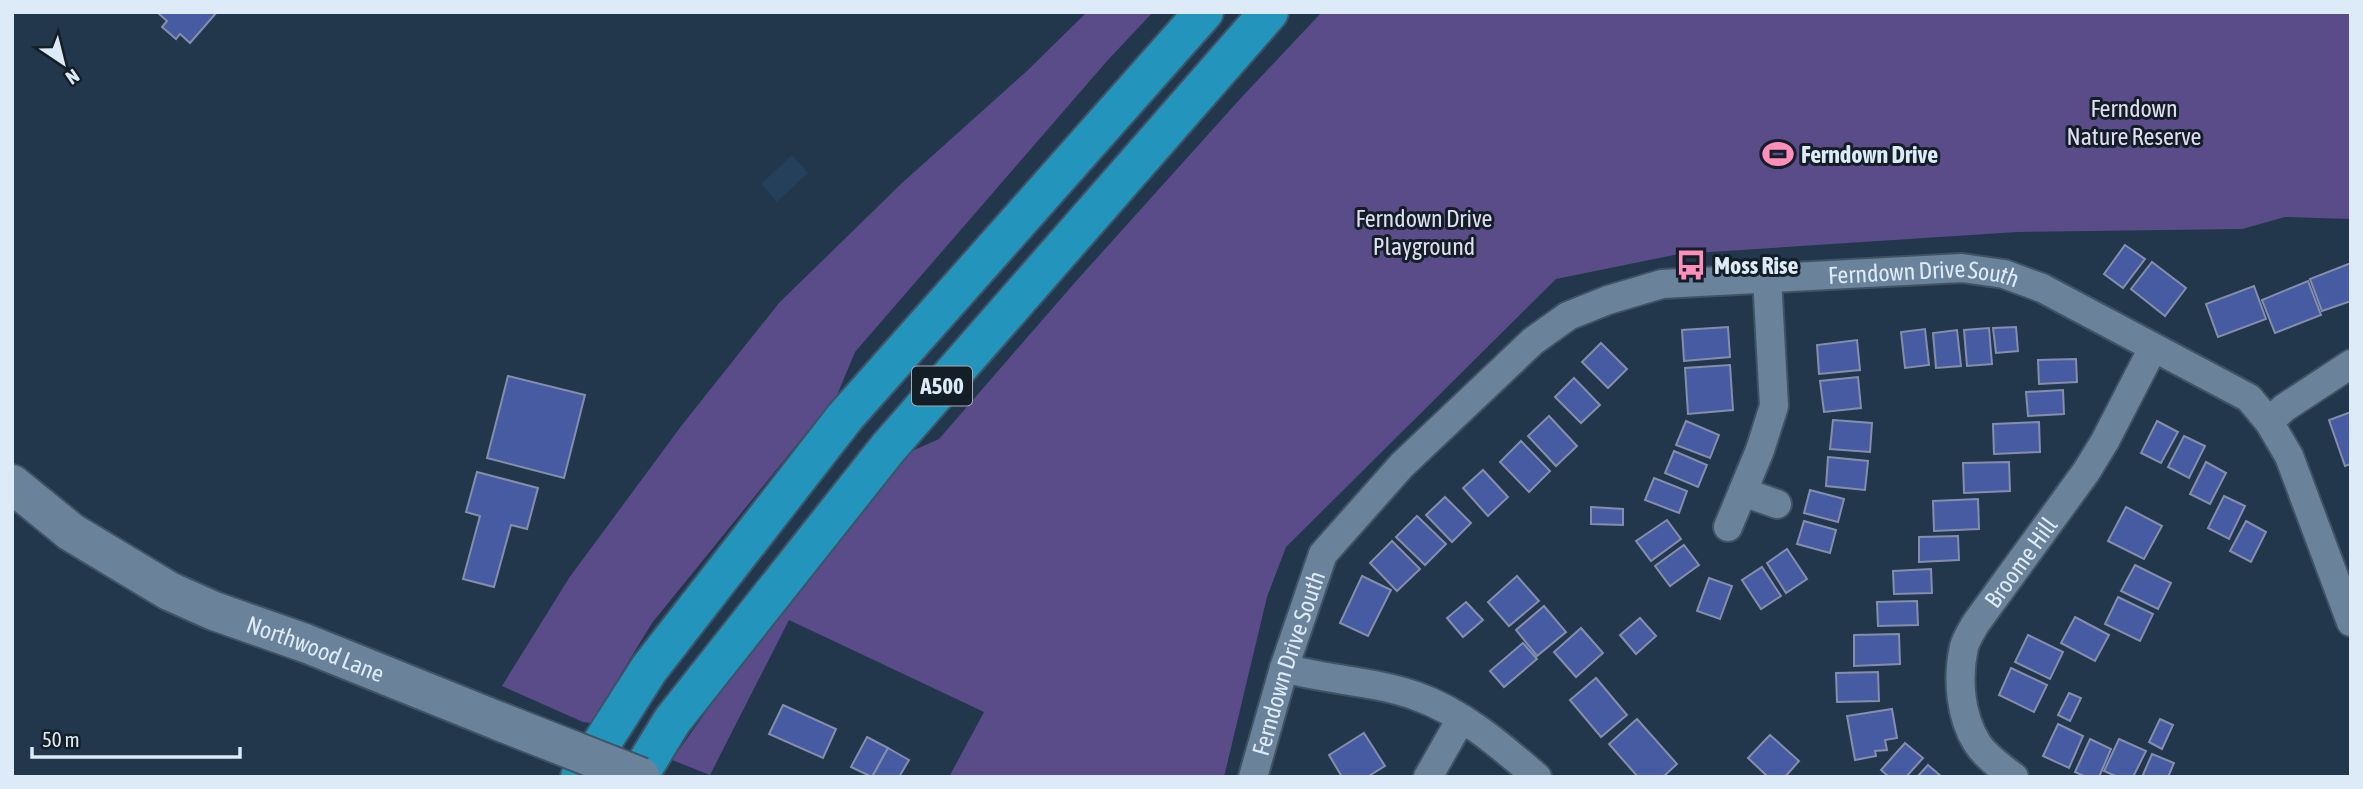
<svg xmlns="http://www.w3.org/2000/svg" width="2363" height="789" viewBox="0 0 2363 789" font-family="'Asap Condensed',sans-serif">
<style>
.built{fill:#25405a}
.green{fill:#594c89}
.building{fill:#475ba2;stroke:#848eac;stroke-width:2}
.lines{fill:none;stroke-linecap:round;stroke-linejoin:round}
.street-casing{stroke:#405364;stroke-width:32}
.secondary-casing{stroke:#405364;stroke-width:42}
.highway-casing{stroke:#405364;stroke-width:42}
.street{stroke:#6a829a;stroke-width:28}
.secondary{stroke:#6a829a;stroke-width:38}
.highway{stroke:#2394bb;stroke-width:38}
.secondary-bridge-casing{stroke:#405364;stroke-width:42;stroke-linecap:butt}
.secondary-bridge{stroke:#6a829a;stroke-width:38}
.labels{text-anchor:middle;dominant-baseline:central;stroke-width:6;stroke-linejoin:round;paint-order:stroke}
.shield{fill:#141e27;stroke:#a1adb9;stroke-width:2}
.shield-label{font-size:23px;font-weight:bold;fill:#ddeaf7}
.park-label{font-size:24px;fill:#e1def3;stroke:#141e27}
.poi-label{font-size:24px;font-weight:bold;fill:#ddeaf7;stroke:#141e27;text-anchor:start}
.street-label{font-size:24px;fill:#ddeaf7;stroke:#141e27}
</style>
<rect width="100%" height="100%" fill="#22374c"/>
<path class="built" d="M792,155L808,173L777,202L761,184Z"/>
<g class="green">
<path d="M1087,12H1153L1107,61L855,352L837,395L652,623L591,723L583,722L502,686L569,578L682,425L779,303L902,183L1028,70Z"/>
<path d="M1322,12H2351V219L2285,217L2242,229L2017,232L1679,254L1556,279L1286,547L1267,597L1224,777H949L984,712L789,620L710,775L672,760L771,619L905,454L939,439L1078,279L1240,99Z"/>
</g>
<g class="building">
<path d="M157,12H217L190,43L180,34L176,39L162,27L167,21Z"/>
<path d="M2125,245L2145,259L2123,288L2104,274Z"/>
<path d="M2152,262L2186,288L2165,316L2131,289Z"/>
<path d="M2351,263V301L2322,311L2310,279Z"/>
<path d="M2308,281L2321,315L2275,333L2262,300Z"/>
<path d="M2254,286L2266,319L2218,337L2206,304Z"/>
<path d="M1728,327L1730,357L1684,361L1682,330Z"/>
<path d="M2016,327L2018,351L1996,353L1993,328Z"/>
<path d="M1989,328L1992,364L1967,366L1964,330Z"/>
<path d="M1925,329L1929,365L1905,368L1901,332Z"/>
<path d="M1957,330L1961,366L1936,368L1933,333Z"/>
<path d="M1857,340L1860,370L1819,374L1817,345Z"/>
<path d="M1601,343L1627,369L1608,388L1582,362Z"/>
<path d="M2076,359L2077,382L2039,384L2038,360Z"/>
<path d="M1730,365L1733,410L1688,414L1685,368Z"/>
<path d="M508,376L585,395L564,478L487,458Z"/>
<path d="M1858,377L1861,408L1824,412L1820,381Z"/>
<path d="M1574,378L1600,405L1581,423L1555,397Z"/>
<path d="M2063,390L2064,414L2028,416L2026,392Z"/>
<path d="M2351,412V464L2345,466L2329,420Z"/>
<path d="M1549,416L1577,446L1556,466L1528,436Z"/>
<path d="M1833,420L1872,423L1870,452L1830,449Z"/>
<path d="M1686,421L1719,435L1710,458L1676,445Z"/>
<path d="M2157,421L2178,432L2161,463L2141,453Z"/>
<path d="M2039,422L2040,452L1994,454L1993,424Z"/>
<path d="M2184,436L2205,446L2189,478L2168,467Z"/>
<path d="M1521,441L1550,471L1529,492L1500,462Z"/>
<path d="M1674,451L1707,465L1698,487L1665,473Z"/>
<path d="M1828,457L1868,461L1865,490L1826,486Z"/>
<path d="M2009,462L2010,491L1964,493L1963,463Z"/>
<path d="M2206,462L2226,473L2210,504L2190,494Z"/>
<path d="M1483,470L1508,497L1488,516L1463,488Z"/>
<path d="M477,472L538,488L527,529L511,525L494,587L463,579L480,516L466,512Z"/>
<path d="M1654,478L1687,491L1679,513L1645,500Z"/>
<path d="M1810,490L1844,499L1838,522L1804,513Z"/>
<path d="M2224,496L2245,506L2229,539L2208,528Z"/>
<path d="M1445,497L1471,523L1452,542L1426,515Z"/>
<path d="M1978,499L1979,529L1934,531L1933,501Z"/>
<path d="M1591,507L1623,509V525L1591,524Z"/>
<path d="M2126,507L2162,526L2144,559L2108,541Z"/>
<path d="M1417,516L1446,544L1425,565L1396,537Z"/>
<path d="M1667,520L1681,539L1651,561L1636,541Z"/>
<path d="M1804,521L1836,530L1830,553L1797,544Z"/>
<path d="M2246,521L2266,532L2251,562L2230,551Z"/>
<path d="M1958,536L1959,560L1919,562V537Z"/>
<path d="M1392,541L1420,569L1397,591L1370,563Z"/>
<path d="M1684,545L1699,565L1670,586L1655,566Z"/>
<path d="M1787,549L1807,579L1786,593L1767,563Z"/>
<path d="M2135,565L2171,583L2158,609L2121,591Z"/>
<path d="M1762,567L1781,596L1761,609L1742,580Z"/>
<path d="M1931,569L1932,593L1894,594L1893,571Z"/>
<path d="M1362,576L1391,590L1368,636L1340,623Z"/>
<path d="M1517,576L1539,601L1509,626L1488,602Z"/>
<path d="M1709,578L1732,586L1720,619L1697,611Z"/>
<path d="M2118,597L2153,614L2140,641L2105,624Z"/>
<path d="M1917,601L1918,625L1878,626L1877,602Z"/>
<path d="M1466,602L1483,620L1463,637L1447,618Z"/>
<path d="M1544,606L1566,632L1537,656L1516,630Z"/>
<path d="M2075,617L2109,635L2095,661L2061,643Z"/>
<path d="M1640,618L1656,636L1636,654L1620,635Z"/>
<path d="M1581,628L1603,653L1576,677L1554,652Z"/>
<path d="M1899,634L1900,664L1854,666V635Z"/>
<path d="M2028,635L2063,652L2050,679L2015,662Z"/>
<path d="M1523,643L1537,659L1504,687L1490,671Z"/>
<path d="M2011,668L2047,685L2034,712L1999,695Z"/>
<path d="M1878,672L1879,701L1837,702L1836,673Z"/>
<path d="M1596,678L1627,715L1601,737L1570,700Z"/>
<path d="M2069,693L2081,698L2070,721L2058,715Z"/>
<path d="M783,705L836,729L823,758L769,734Z"/>
<path d="M1892,709L1897,738L1885,740L1887,750L1875,751L1876,756L1855,760L1847,716Z"/>
<path d="M1637,719L1677,764L1663,777H1638L1609,744Z"/>
<path d="M2160,719L2173,725L2162,749L2149,742Z"/>
<path d="M2058,724L2083,736L2069,768L2043,756Z"/>
<path d="M1364,733L1385,766L1367,777H1342L1329,755Z"/>
<path d="M1770,735L1799,761L1785,777H1768L1748,758Z"/>
<path d="M867,737L888,748L872,777L851,767Z"/>
<path d="M2090,739L2111,749L2099,777H2086L2075,772Z"/>
<path d="M2119,739L2146,751L2133,777H2118L2104,771Z"/>
<path d="M1905,743L1923,758L1906,777H1889L1881,770Z"/>
<path d="M888,748L909,760L899,777H872Z"/>
<path d="M2152,754L2174,763L2168,777H2142Z"/>
<path d="M1928,765L1942,777H1917Z"/>
</g>
<g class="lines">
<g class="street-casing">
<g id="street">
<path d="M2269,422L2284,408L2351,364"/>
<path d="M1743,492L1777,504"/>
<path d="M1728,527L1760,450L1774,406L1767,278"/>
<path d="M1284,668C1327,680 1374,681 1416,696C1462,712 1501,746 1537,777"/>
<path id="s1" d="M1253,777L1284,668L1323,554L1402,465L1533,341L1568,316L1608,300L1662,284L1962,268L2004,274L2042,288L2249,398L2269,422L2289,456L2351,622"/>
<path d="M1428,777L1461,719"/>
<path id="s2" d="M2014,777C2002,768 1985,756 1977,743C1960,716 1957,678 1964,647C1966,639 1972,630 1976,623L2086,472L2105,441L2153,348"/>
</g>
</g>
<g class="secondary-casing">
<g id="secondary">
<path id="s3" d="M12,484L71,532L169,591L214,611L305,643L501,722"/>
</g>
</g>
<g class="highway-casing">
<g id="highway">
<path d="M580,777L649,669L845,417L1204,12"/>
<path d="M638,777L672,721L888,448L1269,12"/>
</g>
</g>
<use href="#street" class="street"/>
<use href="#secondary" class="secondary"/>
<use href="#highway" class="highway"/>
<g class="secondary-bridge-casing">
<path id="secondary-bridge" d="M501,722L641,777"/>
</g>
<use href="#secondary-bridge" class="secondary-bridge"/>
</g>
<defs>
<g id="stadium-bare" transform="scale(2.415)"><path d="M0-5a6.5 5 0 1 0 0 10a6.5 5 0 1 0 0-10ZM-3.5-1.8h7v3.6h-7Z" fill="#ff8eba" stroke="#141e27" stroke-width="2.5" paint-order="stroke"/></g>
<g id="bus-bare" transform="scale(2.415)"><path d="M-5-6H5V4H4V6H2V4H-2V6H-4V4H-5ZM-3.5-4V0h7V-4ZM-3.5 1.2v1.5H-2V1.2ZM2 1.2v1.5H3.5V1.2Z" fill="#ff8eba" stroke="#141e27" stroke-width="2.5" paint-order="stroke"/></g>
</defs>
<g fill-rule="evenodd">
<use href="#stadium-bare" x="1778" y="154"/>
<use href="#bus-bare" x="1691" y="265"/>
</g>
<g class="labels">
<rect class="shield" x="912" y="366.5" width="60" height="39" rx="5"/>
<g class="shield-label">
<text x="942" y="386">A500</text>
</g>
<g class="park-label">
<text x="2134" y="108">Ferndown<tspan x="2134" dy="28">Nature Reserve</tspan></text>
<text x="1424" y="218">Ferndown Drive<tspan x="1424" dy="28">Playground</tspan></text>
</g>
<g class="poi-label">
<text x="1801" y="154">Ferndown Drive</text>
<text x="1714" y="265">Moss Rise</text>
</g>
<g class="street-label">
<text stroke="none"><textPath href="#s1" startOffset="938">Ferndown Drive South</textPath></text>
<text stroke="none"><textPath href="#s2" startOffset="252">Broome Hill</textPath></text>
<text stroke="none"><textPath href="#s3" startOffset="348">Northwood Lane</textPath></text>
<text stroke="none"><textPath href="#s1" startOffset="119">Ferndown Drive South</textPath></text>
</g>
</g>
<rect width="2363" height="789" fill="none" stroke="#ddeaf7" stroke-width="28"/>
<g transform="translate(63 63) rotate(145)" stroke="#141e27" stroke-width="5" paint-order="stroke">
<path d="M0-5L12 26L0 18L-12 26Z" fill="#ddeaf7"/>
<text y="-10" font-size="19" font-weight="bold" text-anchor="middle" fill="#ddeaf7">N</text>
</g>
<path d="M32 747v10h208v-10" fill="none" stroke="#ddeaf7" stroke-width="3.5"/>
<text x="42" y="747" font-size="21" fill="#ddeaf7" stroke="#141e27" stroke-width="5" paint-order="stroke">50 m</text>
</svg>
